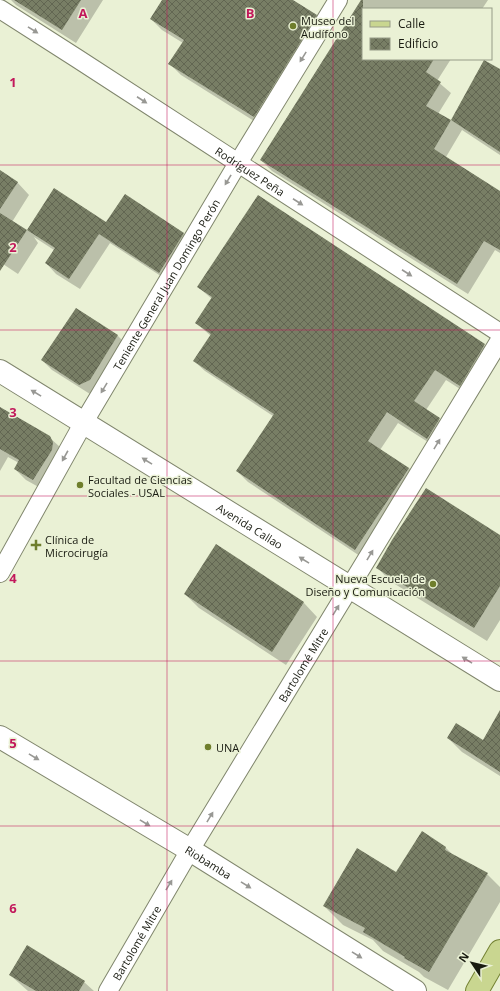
<svg xmlns="http://www.w3.org/2000/svg" width="500" height="991" font-family="'Open Sans',sans-serif">
  <style>
    .shadow { fill: #0003 }
    .building { fill: url(#building-cross-hatch) }
    .lines { fill: none; stroke-linecap: round; stroke-linejoin: round }
    .street-casing { stroke: #80866d; stroke-width: 20 }
    .secondary-casing { stroke: #80866d; stroke-width: 24 }
    .primary-casing { stroke: #748233; stroke-width: 24 }
    .street { stroke: #fff; stroke-width: 18 }
    .secondary { stroke: #fff; stroke-width: 22 }
    .primary { stroke: #c9d690; stroke-width: 22 }
    .oneway { fill: #989894 }
    .grid { fill: none; stroke: #c2185b; stroke-width: 1; stroke-opacity: 0.55 }
    .poi-dot { fill: #6f7e2c; stroke: #eaf1d5; stroke-width: 1.5 }
    .labels { text-anchor: middle; dominant-baseline: central; stroke-width: 3; stroke-linejoin: round; paint-order: stroke }
    .poi-label { font-size: 11px; fill: #191b11; stroke: #eaf1d5; text-anchor: start }
    .street-label { font-size: 11px; fill: #191b11; stroke: #eaf1d5 }
    .grid-label { font-size: 13px; text-anchor: middle; font-weight: bold; fill: #c2185b; stroke: #eaf1d5; stroke-width: 3; stroke-linejoin: round; paint-order: stroke }
  </style>
  <defs>
    <pattern id="building-cross-hatch" width="8" height="8" patternUnits="userSpaceOnUse"><rect width="8" height="8" fill="#787e65"/><path d="M0 0l8 8M0 8l8-8" fill="none" stroke="#626652"/></pattern>
  </defs>
  <rect width="100%" height="100%" fill="#eaf1d5"/>
  <!-- shadow -->
  <path class="shadow" d="M11 0H103L76 43 16 5Z
    M163 0H291L316 15 327 27 265 128 181 75 170 64 183 43 162 30 151 19Z
    M362 0H488L482 9H363V59H451L437 81 451 93 438 114 451 121 485 61 500 70V155L462 130 446 157 500 192V253L495 250 468 294 272 171 261 160Z
    M0 171 17 182 29 195 12 222 27 231 54 189 107 224 125 195 184 234 194 244 170 282 110 243 80 289 56 274 46 263 54 250 34 237 38 243 18 274 0 262Z
    M258 196 484 345 495 356 471 396 446 380 426 410 439 419 450 430 439 449 398 423 380 450 409 468 419 479 366 560 248 482 237 471 273 416 205 371 194 361 211 336 196 323 212 299 198 287Z
    M77 310 118 336 128 346 100 390 90 394 52 370 42 360Z
    M0 408 49 437 61 448 44 490 26 480 15 469 19 463 8 457 0 471Z
    M500 536V620L487 641 390 581 377 567Z
    M216 545 304 603 317 617 286 665 199 608 185 594Z
    M500 717V776L462 752 448 738 483 741Z
    M446 848 454 856 487 874 500 887V902L448 990 424 977 419 972 383 951 373 940 343 925 324 906 396 873Z
    M10 975 84 982 94 991H28Z"/>
  <!-- building -->
  <path class="building" d="M14 0H81L62 30Z
    M162 0H293L317 15 254 117 168 64 184 40 150 19Z
    M361 0H363V59H434L426 72 441 82 426 106 451 120 434 149 500 191V250L484 241 457 284 260 160Z
    M484 60 500 69V152L451 120Z
    M0 170 18 182 0 209Z
    M54 188 106 222 125 194 184 233 159 273 99 234 69 279 45 263 55 248 27 230Z
    M258 195 485 344 460 386 435 370 414 401 440 418 427 439 387 412 368 441 409 468 355 550 236 471 274 414 193 361 211 334 195 323 212 297 197 287Z
    M0 213 27 230 0 271Z
    M76 308 118 335 90 380 79 385 41 360Z
    M0 407 50 436 53 442 52 450 33 480 14 469 19 460 0 449Z
    M426 488 500 535V586L474 628 376 568 392 540Z
    M216 544 304 602 272 652 184 594Z
    M500 710V772L447 738 456 723 483 740Z
    M422 831 446 847 445 850 488 873 429 972 404 958 405 957 363 932 365 928 323 906 357 848 396 872Z
    M27 945 85 981 79 991H36L9 975Z"/>
  <g class="lines">
    <!-- street casing -->
    <g class="street-casing">
      <g id="street">
        <path id="s1" d="M0 9 78 59 500 333"/>
        <path id="s2" d="M0 573 84 422 238 163 338 0"/>
        <path id="s3" d="M108 991 190 850 500 340"/>
      </g>
    </g>
    <!-- secondary casing -->
    <g class="secondary-casing">
      <g id="secondary">
        <path id="s4" d="M0 371 500 680"/>
        <path id="s5" d="M0 737 190 850 415 991"/>
      </g>
    </g>
    <!-- primary casing -->
    <g class="primary-casing">
      <path id="primary" d="M477 991 500 951"/>
    </g>
    <!-- street -->
    <use href="#street" class="street"/>
    <!-- secondary -->
    <use href="#secondary" class="secondary"/>
    <!-- primary -->
    <use href="#primary" class="primary"/>
  </g>
  <!-- one-way arrows -->
  <defs><path id="oneway-solid" d="M-6-.8H1V-3.2L6.5 0L1 3.2V.8H-6Z"/></defs>
  <g class="oneway">
    <use href="#oneway-solid" transform="translate(33 30) rotate(32)"/>
    <use href="#oneway-solid" transform="translate(303 57) rotate(122)"/>
    <use href="#oneway-solid" transform="translate(142 100) rotate(33)"/>
    <use href="#oneway-solid" transform="translate(228 180) rotate(121)"/>
    <use href="#oneway-solid" transform="translate(298 202) rotate(33)"/>
    <use href="#oneway-solid" transform="translate(407 273) rotate(33)"/>
    <use href="#oneway-solid" transform="translate(104 388) rotate(121)"/>
    <use href="#oneway-solid" transform="translate(36 393) rotate(-149)"/>
    <use href="#oneway-solid" transform="translate(437 444) rotate(-59)"/>
    <use href="#oneway-solid" transform="translate(65 456) rotate(119)"/>
    <use href="#oneway-solid" transform="translate(147 461) rotate(-148)"/>
    <use href="#oneway-solid" transform="translate(370 555) rotate(-59)"/>
    <use href="#oneway-solid" transform="translate(304 560) rotate(-148)"/>
    <use href="#oneway-solid" transform="translate(336 610) rotate(-59)"/>
    <use href="#oneway-solid" transform="translate(467 660) rotate(-148)"/>
    <use href="#oneway-solid" transform="translate(34 757) rotate(31)"/>
    <use href="#oneway-solid" transform="translate(210 817) rotate(-59)"/>
    <use href="#oneway-solid" transform="translate(145 823) rotate(31)"/>
    <use href="#oneway-solid" transform="translate(169 885) rotate(-59)"/>
    <use href="#oneway-solid" transform="translate(246 885) rotate(32)"/>
    <use href="#oneway-solid" transform="translate(357 955) rotate(32)"/>
  </g>
  <!-- grid -->
  <path class="grid" d="M167 0V991M333 0V991M0 165H500M0 330H500M0 496H500M0 661H500M0 826H500"/>
  <!-- markers -->
  <g class="poi-dot">
    <circle cx="293" cy="26" r="4"/>
    <circle cx="80" cy="485" r="4"/>
    <path d="M34 539h4v4h4v4h-4v4h-4v-4h-4v-4h4z"/>
    <circle cx="433" cy="584" r="4"/>
    <circle cx="208" cy="747" r="4"/>
  </g>
  <g class="labels">
    <!-- poi labels -->
    <g class="poi-label">
      <text x="301" y="20">Museo del<tspan x="301" dy="13">Audífono</tspan></text>
      <text x="88" y="479">Facultad de Ciencias<tspan x="88" dy="13">Sociales - USAL</tspan></text>
      <text x="45" y="539">Clínica de<tspan x="45" dy="13">Microcirugía</tspan></text>
      <text x="425" y="578" text-anchor="end">Nueva Escuela de<tspan x="425" dy="13">Diseño y Comunicación</tspan></text>
      <text x="216" y="747">UNA</text>
    </g>
    <!-- street labels -->
    <g class="street-label">
      <text stroke="none"><textPath href="#s1" startOffset="298">Rodríguez Peña</textPath></text>
      <text stroke="none"><textPath href="#s2" startOffset="333">Teniente General Juan Domingo Perón</textPath></text>
      <text stroke="none"><textPath href="#s4" startOffset="294">Avenida Callao</textPath></text>
      <text stroke="none"><textPath href="#s3" startOffset="380">Bartolomé Mitre</textPath></text>
      <text stroke="none"><textPath href="#s5" startOffset="243">Riobamba</textPath></text>
      <text stroke="none"><textPath href="#s3" startOffset="56">Bartolomé Mitre</textPath></text>
    </g>
  </g>
  <g class="grid-label">
    <text x="83" y="18">A</text>
    <text x="250" y="18">B</text>
    <text x="13" y="87">1</text>
    <text x="13" y="252">2</text>
    <text x="13" y="417">3</text>
    <text x="13" y="583">4</text>
    <text x="13" y="748">5</text>
    <text x="13" y="913">6</text>
  </g>
  <!-- legend -->
  <rect x="362" y="8" width="130" height="52" fill="#eaf1d5" stroke="#969b87"/>
  <rect x="370" y="21" width="20" height="6" fill="#c9d690" stroke="#969b87"/>
  <text x="398" y="28" font-size="12" fill="#191b11">Calle</text>
  <rect x="370" y="38" width="20" height="12" fill="url(#building-cross-hatch)" stroke="#969b87"/>
  <text x="398" y="48" font-size="12" fill="#191b11">Edificio</text>
  <!-- north arrow -->
  <g transform="translate(472 963) rotate(305)" stroke="#eaf1d5" stroke-width="3" paint-order="stroke">
  <path d="M0-3L7 15L0 10L-7 15Z" fill="#191b11"/>
  <text y="-6" font-size="11" font-weight="bold" text-anchor="middle" fill="#191b11">N</text>
  </g>
</svg>
